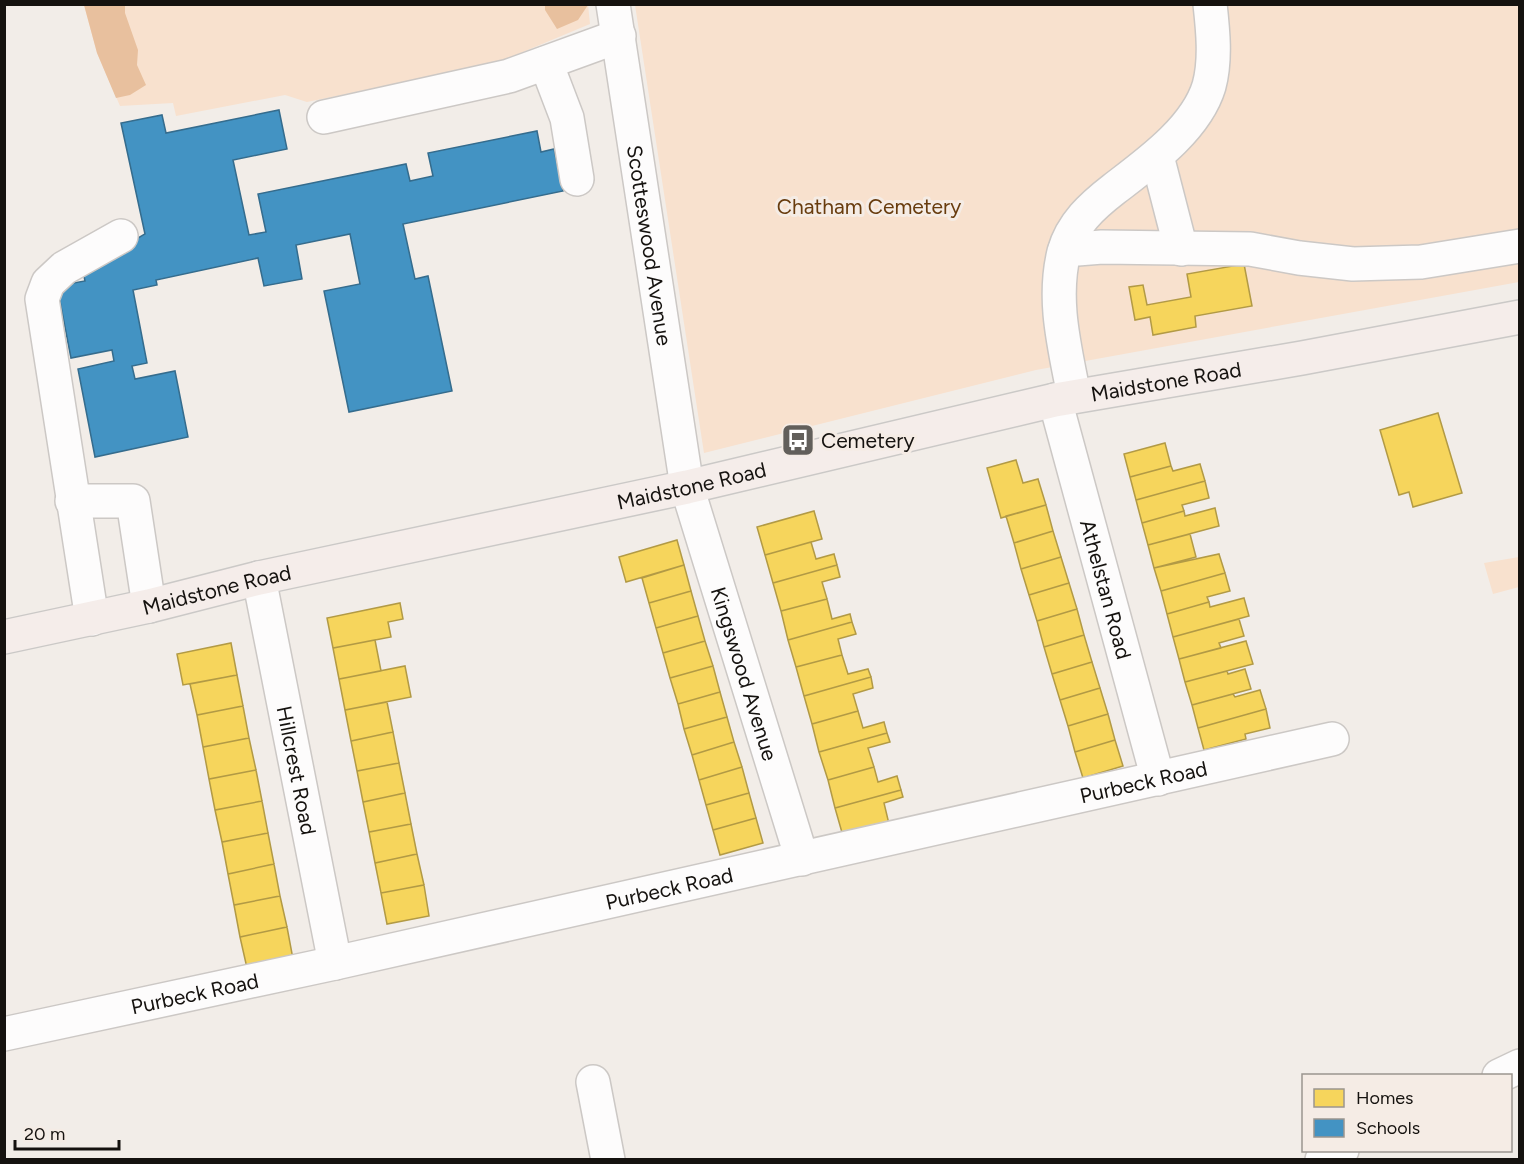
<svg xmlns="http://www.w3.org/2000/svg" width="1524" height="1164" font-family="Figtree,sans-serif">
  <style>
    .green { fill: #f8e1ce }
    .forest { fill: #e8c09e }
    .homes { fill: #f6d55c; stroke: #b29a45; stroke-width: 1.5 }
    .schools { fill: #4393c3; stroke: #356c8d; stroke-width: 1.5 }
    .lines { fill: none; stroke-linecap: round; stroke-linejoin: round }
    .minor-casing { stroke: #ccc8c5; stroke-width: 36 }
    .major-casing { stroke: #cbc9c7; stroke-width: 36 }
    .minor { stroke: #fdfcfc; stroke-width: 33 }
    .major { stroke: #f5edea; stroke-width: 33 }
    .labels { text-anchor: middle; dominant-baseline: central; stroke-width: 6; stroke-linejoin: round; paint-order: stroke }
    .park-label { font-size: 21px; fill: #683c0e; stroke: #f5ece5 }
    .street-label { font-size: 21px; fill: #15120f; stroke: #f5ece5 }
    .poi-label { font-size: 21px; fill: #15120f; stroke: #f5ece5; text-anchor: start }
  </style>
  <rect width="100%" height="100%" fill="#f2ede8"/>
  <!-- green -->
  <path class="green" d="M588 4 590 24 494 64 307 102 285 95 176 116 173 103 120 106 97 53 84 5Z
    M635 5H1519V282L1036 370 704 453Z
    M1519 557V587L1493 594 1484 563Z"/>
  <!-- forest -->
  <path class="forest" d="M84 5H125V13L138 50 137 65 146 85 130 95 116 98 97 53Z
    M545 5 588 4V5L578 20 557 29 545 10Z"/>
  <!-- homes -->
  <path class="homes" d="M1244 264 1252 306 1195 316 1196 327 1153 335 1150 317 1135 320 1129 287 1143 285 1147 305 1191 297 1187 274Z
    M1438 413 1462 493 1413 507 1409 492 1399 495 1380 430Z
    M1165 443 1171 466 1130 477 1124 454Z
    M1016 460 1023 483 1038 479 1046 505 1001 518 987 468Z
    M1200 464 1205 481 1136 500 1130 477 1171 466 1173 471Z
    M1205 481 1209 498 1182 505 1184 511 1142 523 1136 500Z
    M1046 505 1053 531 1014 543 1006 516Z
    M1215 508 1219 526 1148 545 1142 523 1184 511 1185 516Z
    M814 511 822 539 765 555 757 527Z
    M1053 531 1061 557 1021 569 1014 543Z
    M1190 534 1196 557 1154 568 1148 545Z
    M677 540 684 565 626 582 619 557Z
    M811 542 816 559 834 554 837 565 773 583 765 555Z
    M1219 554 1225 573 1161 591 1154 568Z
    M1061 557 1069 583 1029 595 1021 569Z
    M684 565 691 591 649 603 642 578Z
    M837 565 840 577 822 582 827 599 781 611 773 583Z
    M1225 573 1230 591 1207 597 1209 602 1167 614 1161 591Z
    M1069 583 1077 609 1037 621 1029 595Z
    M691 591 698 616 656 628 649 603Z
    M1244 598 1249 616 1173 637 1167 614 1209 602 1210 607Z
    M827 599 832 619 850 614 852 622 788 640 781 611Z
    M400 603 403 619 388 622 391 637 333 648 327 618Z
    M1077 609 1084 635 1044 647 1037 621Z
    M698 616 705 641 663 653 656 628Z
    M1239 619 1244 636 1219 643 1221 648 1179 659 1173 637Z
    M852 622 856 634 838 639 842 655 796 667 788 640Z
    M1084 635 1092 662 1052 674 1044 647Z
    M375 640 381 671 339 679 333 648Z
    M705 641 713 666 670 678 663 653Z
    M1246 641 1253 664 1185 682 1179 659Z
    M231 643 237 675 183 685 177 654Z
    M842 655 848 674 868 669 871 677 804 696 796 667Z
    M1092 662 1100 688 1060 700 1052 674Z
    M405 666 411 697 345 710 339 679Z
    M713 666 720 692 678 704 670 678Z
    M1245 669 1251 689 1192 705 1185 682 1227 671 1228 674Z
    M237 675 243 706 197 715 190 684Z
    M871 677 873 688 853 694 858 711 812 724 804 696Z
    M1100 688 1108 714 1068 726 1060 700Z
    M1260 690 1266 709 1198 728 1192 705 1233 694 1235 697Z
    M720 692 727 717 684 729 678 704Z
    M387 702 393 732 351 741 345 710Z
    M243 706 249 738 203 747 197 715Z
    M1266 709 1270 728 1245 734 1246 739 1204 750 1198 728Z
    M858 711 863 728 884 722 887 733 819 752 812 724Z
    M1108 714 1115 740 1075 752 1068 726Z
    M727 717 734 742 692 755 684 729Z
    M393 732 399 763 357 771 351 741Z
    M887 733 890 742 868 748 874 767 828 780 819 752Z
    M249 738 256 770 209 779 203 747Z
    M1115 740 1123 766 1083 778 1075 752Z
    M734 742 742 767 699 780 692 755Z
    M399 763 405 793 363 802 357 771Z
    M742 767 749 793 706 805 699 780Z
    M874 767 878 782 897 776 901 790 835 808 828 780Z
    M256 770 262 801 215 810 209 779Z
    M901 790 903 797 884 803 889 824 843 836 835 808Z
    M405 793 411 824 369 832 363 802Z
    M749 793 756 818 713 830 706 805Z
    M262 801 268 833 222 842 215 810Z
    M756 818 763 843 720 855 713 830Z
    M411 824 417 854 375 863 369 832Z
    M268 833 274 864 228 874 222 842Z
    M417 854 424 885 381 893 375 863Z
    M274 864 280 896 234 905 228 874Z
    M424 885 429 916 387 924 381 893Z
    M280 896 287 927 240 937 234 905Z
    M287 927 293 959 247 968 240 937Z"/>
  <!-- schools -->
  <path class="schools" d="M279 110 287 149 233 160 249 235 266 232 258 194 406 164 410 181 433 176 428 153 537 131 541 152 554 149 563 191 403 224 415 279 428 276 452 391 349 412 324 291 360 284 350 234 296 245 302 279 264 286 258 258 156 280 157 285 133 290 147 363 132 366 135 379 175 371 188 437 95 457 78 369 114 361 112 350 71 358 57 286 85 281 82 266 94 264 145 234 121 123 162 115 166 133Z"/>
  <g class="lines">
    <!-- minor casing -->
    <g class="minor-casing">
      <g id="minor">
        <path id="s1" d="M613 4 687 487 802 859"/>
        <path d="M546 63 567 118 577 179"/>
        <path d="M324 117 509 76 619 36"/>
        <path d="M1157 156 1181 249"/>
        <path d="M1065 250 1102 247 1250 249 1299 258 1353 264 1421 262 1520 246"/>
        <path d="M1074 396C1065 348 1052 301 1064 252 1072 224 1092 206 1114 189 1148 163 1196 129 1209 86 1216 60 1213 31 1210 4"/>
        <path id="s2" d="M1055 400 1158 779"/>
        <path d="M72 501H133L149 606"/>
        <path id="s3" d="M259 578 335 963"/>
        <path d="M92 619 42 299 48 283 64 268 121 236"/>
        <path id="s4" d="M4 1034 335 963 1332 739"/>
        <path d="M1499 1076 1520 1066"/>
        <path d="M593 1082 608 1160"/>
        <path d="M1322 1160 1342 1150"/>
      </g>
    </g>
    <!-- major casing -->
    <g class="major-casing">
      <g id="major">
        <path id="s5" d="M4 637 149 606 259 578 687 487 1055 400 1302 358 1520 317"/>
      </g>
    </g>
    <!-- minor -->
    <use href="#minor" class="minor"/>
    <!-- major -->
    <use href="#major" class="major"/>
  </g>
  <!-- icons -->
  <defs>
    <g id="bus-square" transform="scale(1.725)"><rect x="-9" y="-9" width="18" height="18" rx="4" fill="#625f5b" stroke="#f5ece5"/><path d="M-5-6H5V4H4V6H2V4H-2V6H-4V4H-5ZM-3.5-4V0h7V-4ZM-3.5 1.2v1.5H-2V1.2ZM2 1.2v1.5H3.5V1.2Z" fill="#fff"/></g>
  </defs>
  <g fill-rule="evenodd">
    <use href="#bus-square" x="798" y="440"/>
  </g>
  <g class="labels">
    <!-- park labels -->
    <g class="park-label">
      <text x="869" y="206">Chatham Cemetery</text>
    </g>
    <!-- street labels -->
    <g class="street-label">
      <text stroke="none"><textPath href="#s1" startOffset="244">Scotteswood Avenue</textPath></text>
      <text stroke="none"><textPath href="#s5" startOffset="1190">Maidstone Road</textPath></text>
      <text stroke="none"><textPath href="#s5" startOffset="704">Maidstone Road</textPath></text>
      <text stroke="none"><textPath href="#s2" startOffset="196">Athelstan Road</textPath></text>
      <text stroke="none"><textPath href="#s5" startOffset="218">Maidstone Road</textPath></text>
      <text stroke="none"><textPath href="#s1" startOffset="684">Kingswood Avenue</textPath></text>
      <text stroke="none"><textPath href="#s3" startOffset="196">Hillcrest Road</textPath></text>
      <text stroke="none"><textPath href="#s4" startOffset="1167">Purbeck Road</textPath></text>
      <text stroke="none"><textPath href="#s4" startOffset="681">Purbeck Road</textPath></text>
      <text stroke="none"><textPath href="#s4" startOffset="195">Purbeck Road</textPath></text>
    </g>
    <!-- poi labels -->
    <g class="poi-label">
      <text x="821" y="440">Cemetery</text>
    </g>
  </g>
  <!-- border -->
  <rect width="1524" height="1164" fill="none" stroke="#15120f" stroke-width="12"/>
  <!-- legend -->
  <rect x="1302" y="1074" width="210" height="78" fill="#f5ece5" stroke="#9b958f" stroke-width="1.5"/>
  <rect x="1314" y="1089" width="30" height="18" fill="#f6d55c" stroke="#9b958f" stroke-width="1.5"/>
  <text x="1356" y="1104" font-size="18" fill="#15120f">Homes</text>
  <rect x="1314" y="1119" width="30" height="18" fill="#4393c3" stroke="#9b958f" stroke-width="1.5"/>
  <text x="1356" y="1134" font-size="18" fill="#15120f">Schools</text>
  <!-- scale -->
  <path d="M15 1140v9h104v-9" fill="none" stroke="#15120f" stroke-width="3"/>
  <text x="24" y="1140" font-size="18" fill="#15120f" stroke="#f5ece5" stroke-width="4.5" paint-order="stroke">20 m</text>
</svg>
